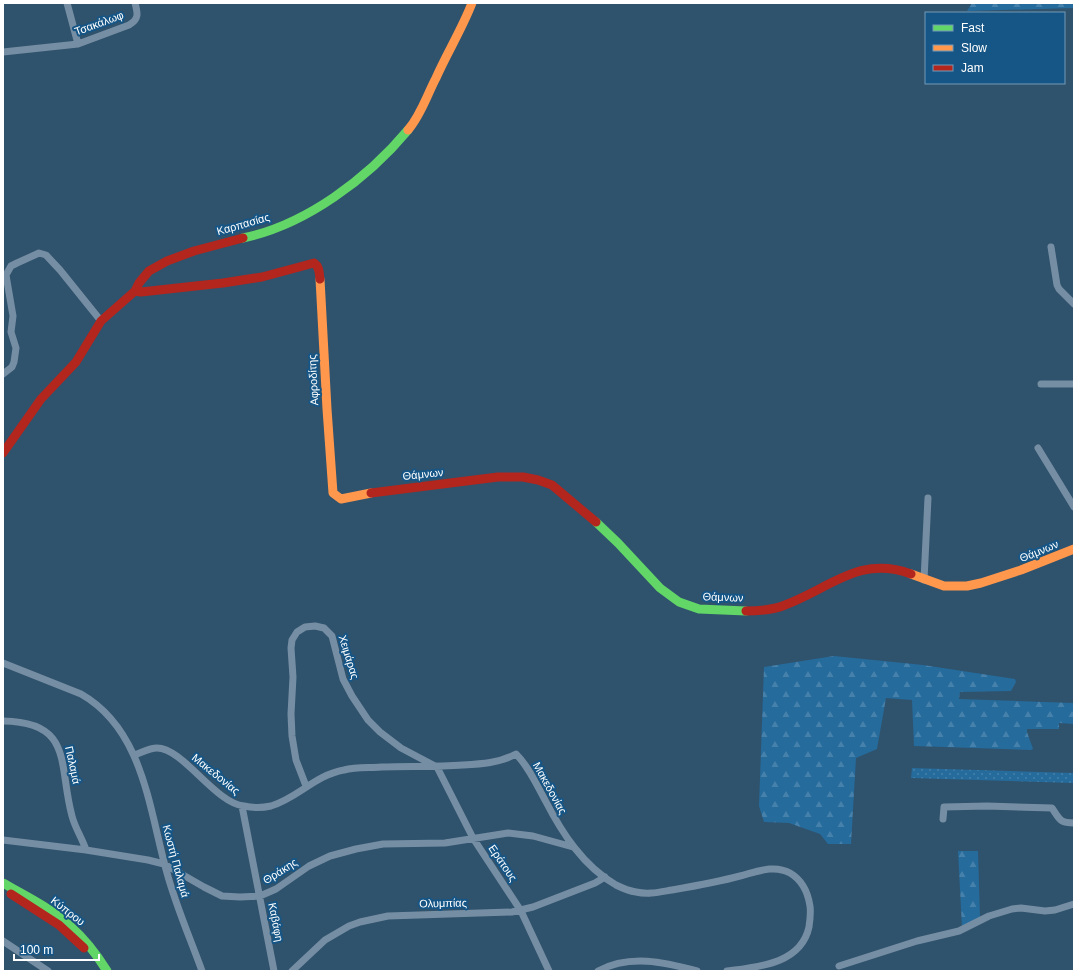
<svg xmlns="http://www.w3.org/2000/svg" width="1077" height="974" font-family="Helvetica,sans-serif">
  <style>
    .grass { fill: url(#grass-dots) }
    .forest { fill: url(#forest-firs) }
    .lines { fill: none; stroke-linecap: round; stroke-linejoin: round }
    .street { stroke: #768ea3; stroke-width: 7 }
    .fast { stroke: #63d668; stroke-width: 9 }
    .slow { stroke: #ff974d; stroke-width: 9 }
    .jam { stroke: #b3261e; stroke-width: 9 }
    .labels { text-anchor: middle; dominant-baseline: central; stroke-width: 4; stroke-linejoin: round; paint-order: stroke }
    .street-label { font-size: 11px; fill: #fff; stroke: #165686 }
  </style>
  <defs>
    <pattern id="grass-dots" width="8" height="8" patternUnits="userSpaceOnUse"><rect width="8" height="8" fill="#256b9c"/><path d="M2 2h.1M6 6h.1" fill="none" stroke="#4681ab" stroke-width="1.8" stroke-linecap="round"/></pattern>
    <pattern id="forest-firs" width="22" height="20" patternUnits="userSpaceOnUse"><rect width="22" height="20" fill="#256b9c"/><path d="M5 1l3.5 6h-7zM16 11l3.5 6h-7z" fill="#4681ab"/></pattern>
  </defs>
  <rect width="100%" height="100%" fill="#2f526d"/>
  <!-- grass -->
  <path class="grass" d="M912 768 1074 773V783L911 778Z"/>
  <!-- forest -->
  <path class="forest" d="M972 3H1074V8L967 11Z
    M834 656 923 665 1015 679 1016 682 1011 691 960 692 959 699 1074 703V724L1059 723V729H1027V732L1033 749 1031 750 914 746 912 700 886 698 877 749 856 758 851 844H828L820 834 789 823 764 822 759 806 764 667Z
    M958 851H978L980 918 962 928Z"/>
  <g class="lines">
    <!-- street -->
    <path class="street" d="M67 3 78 44
      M3 52 78 44 129 25C139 19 138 14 135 3
      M1051 247 1057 285 1059 289 1074 304
      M3 374 12 367 14 362 16 348 11 332 13 316 6 275 11 266 17 263 39 253 46 255 60 270 101 321
      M1041 384H1074
      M1038 448 1074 507
      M924 580 928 498
      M3 663 81 694C144 730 149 810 167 873 176 906 190 938 202 971
      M3 721C74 722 58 765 72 816 75 828 82 838 86 850
      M134 755C141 753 149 748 157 748 183 748 215 803 244 806 253 808 262 808 271 806 298 798 315 775 344 770 356 767 369 768 381 767 408 766 435 767 463 765 482 764 499 763 516 754 529 767 536 784 545 800 562 833 583 866 616 885 622 888 629 891 636 892 648 895 660 892 672 890 695 886 718 882 740 876 756 872 774 864 790 873 802 880 808 893 810 906 811 913 810 920 809 927 801 964 758 967 727 971
      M306 786 296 760 292 736 291 714 293 677 291 648 292 640 297 632 305 627 315 626 324 628 332 636 343 679 352 696 368 720 380 732 401 748 437 767 473 838 521 911 549 971
      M242 806 274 971
      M943 819 944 807 987 806 1052 808C1060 820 1060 823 1074 823
      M3 840 86 850 148 860 164 864 204 887 222 896 240 897 260 896 276 889 309 866 330 856 356 849 383 844 445 843 508 833 533 836 573 847
      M3 941 48 971
      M839 966 917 941 959 931 989 916 1012 909 1021 908 1045 911 1055 910 1074 904
      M292 971 325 940 349 926 360 922 388 916 512 912 533 907 595 883 605 877
      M598 971C630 954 664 962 697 971"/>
    <!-- fast -->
    <path class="fast" d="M243 238C306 225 368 178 408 130
      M596 522 618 543 660 588 679 602 699 609 746 611
      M3 883C26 896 51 908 70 926 85 939 97 955 107 971"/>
    <!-- slow -->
    <path class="slow" d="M408 130C421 115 427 95 436 78 447 53 462 29 472 3
      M320 279 327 409 333 493 341 499 371 493
      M911 574 944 586H967L981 583 1021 570 1074 549"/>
    <!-- jam -->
    <path class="jam" d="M135 291 141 292 223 283 262 277 314 263C320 267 319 273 320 279
      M3 453 41 399 76 362 101 321 135 291 139 283 149 271 167 261 194 251 243 238
      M371 493 498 477H523L538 480 552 485 596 522
      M746 611C759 611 773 610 785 605 831 588 859 555 911 574
      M11 894 59 925 84 948"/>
  </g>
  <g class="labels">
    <!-- street labels -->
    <g class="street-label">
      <text transform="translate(99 23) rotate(-20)">Τσακάλωφ</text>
      <text transform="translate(243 224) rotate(-16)">Καρπασίας</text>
      <text transform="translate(313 380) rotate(-93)">Αφροδίτης</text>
      <text transform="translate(423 474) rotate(-6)">Θάμνων</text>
      <text transform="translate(1039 551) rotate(-22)">Θάμνων</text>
      <text transform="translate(723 597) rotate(2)">Θάμνων</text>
      <text transform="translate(349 657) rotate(73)">Χειμάρας</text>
      <text transform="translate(73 765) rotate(78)">Παλαμά</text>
      <text transform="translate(216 774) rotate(39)">Μακεδονίας</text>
      <text transform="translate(550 788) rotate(61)">Μακεδονίας</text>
      <text transform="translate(176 861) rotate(75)">Κωστή Παλαμά</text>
      <text transform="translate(503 863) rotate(56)">Εράτους</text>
      <text transform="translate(280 871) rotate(-32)">Θράκης</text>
      <text transform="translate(443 903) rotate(-1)">Ολυμπίας</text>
      <text transform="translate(68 911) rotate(38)">Κύπρου</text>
      <text transform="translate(276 922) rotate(79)">Καβάφη</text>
    </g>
  </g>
  <!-- border -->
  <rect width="1077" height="974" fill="none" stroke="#ffffff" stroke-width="8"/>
  <!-- legend -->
  <rect x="925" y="12" width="140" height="72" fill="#165686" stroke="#739ab6"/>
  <rect x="933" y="25" width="20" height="6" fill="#63d668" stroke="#739ab6"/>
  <text x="961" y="32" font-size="12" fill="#ffffff">Fast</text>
  <rect x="933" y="45" width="20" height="6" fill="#ff974d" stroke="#739ab6"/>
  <text x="961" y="52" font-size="12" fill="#ffffff">Slow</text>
  <rect x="933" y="65" width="20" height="6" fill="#b3261e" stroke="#739ab6"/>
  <text x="961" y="72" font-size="12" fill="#ffffff">Jam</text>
  <!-- scale -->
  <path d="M14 954v6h85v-6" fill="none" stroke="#ffffff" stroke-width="2"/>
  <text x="20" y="954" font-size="12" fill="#ffffff" stroke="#165686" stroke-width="3" paint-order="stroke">100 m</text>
</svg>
